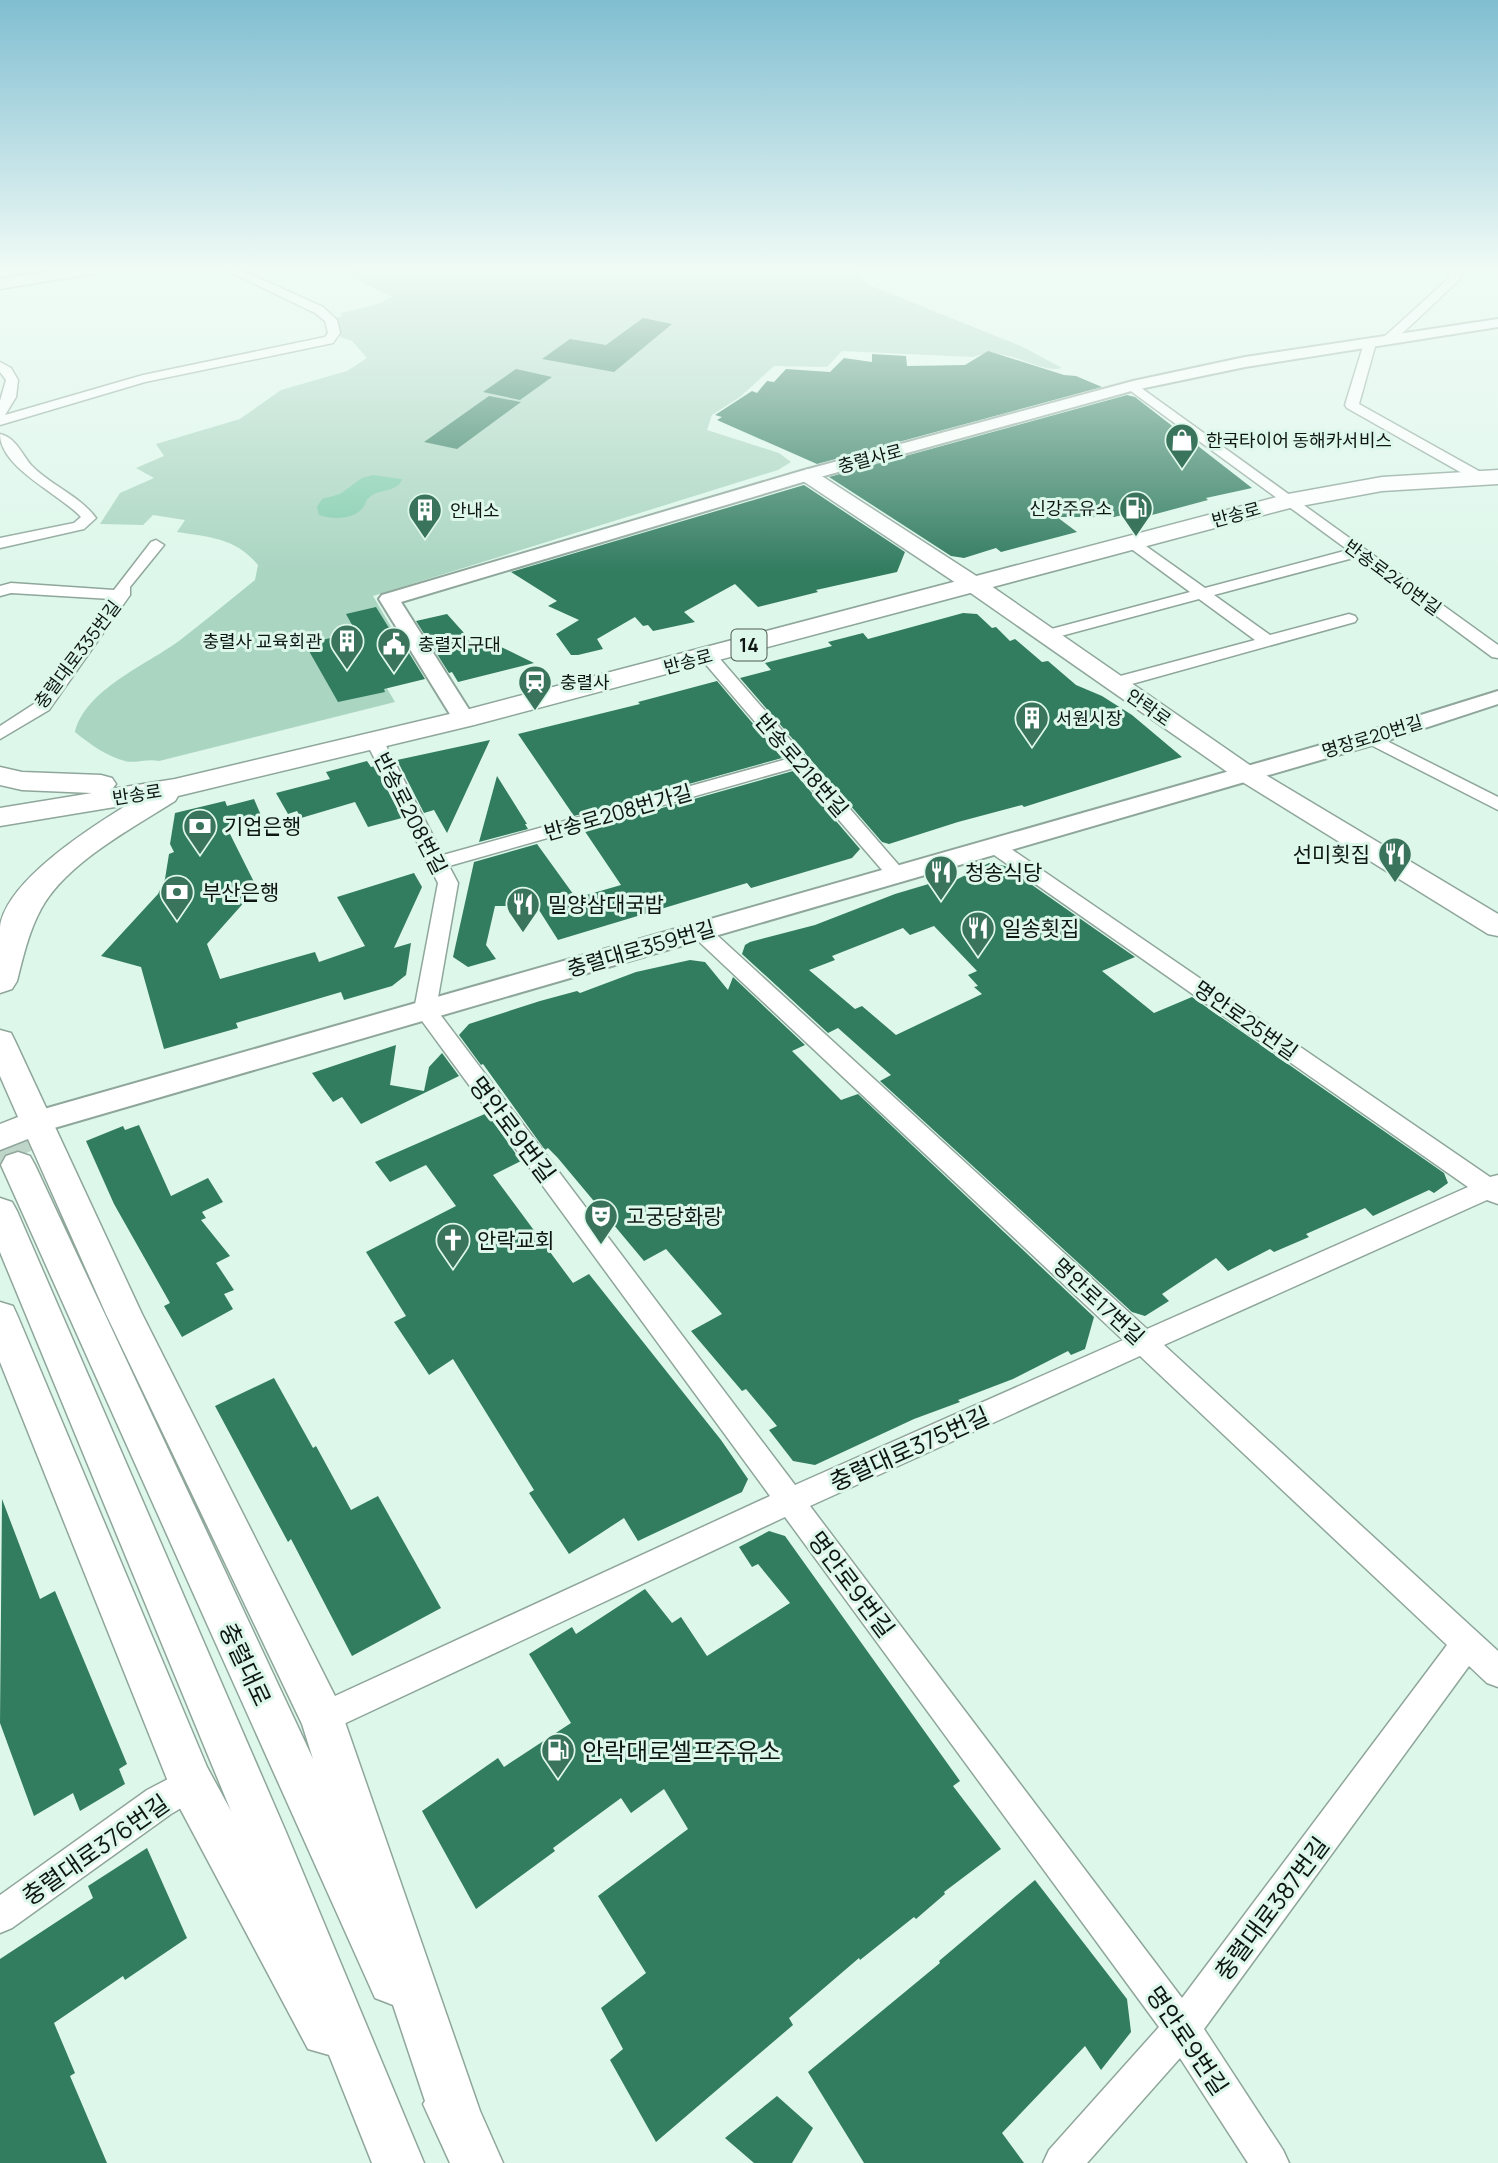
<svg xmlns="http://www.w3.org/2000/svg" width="1498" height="2163" font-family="Manrope,'Noto Sans KR',sans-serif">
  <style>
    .green { fill: #aad5c1 }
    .water { fill: #84cdae }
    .building { fill: #327c60; fill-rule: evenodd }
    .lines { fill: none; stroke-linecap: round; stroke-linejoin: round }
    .secondary-tunnel { stroke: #bfd5ca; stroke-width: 37; stroke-dasharray: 37 18; stroke-linecap: butt }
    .minor-casing { stroke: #8fa69b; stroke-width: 3 }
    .tertiary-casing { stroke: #8fa69b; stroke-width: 4 }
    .secondary-casing { stroke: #8fa69b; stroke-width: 3 }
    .primary-casing { stroke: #8fa69b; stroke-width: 3 }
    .minor { fill: #fff; fill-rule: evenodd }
    .tertiary { fill: #fff; fill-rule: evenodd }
    .secondary { fill: #fff; fill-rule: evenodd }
    .primary { fill: #fff; fill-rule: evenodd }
    .labels { text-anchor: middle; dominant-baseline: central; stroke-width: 6; stroke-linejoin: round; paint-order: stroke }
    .far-poi-label { font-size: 18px; fill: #0d1612; stroke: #def7eb; text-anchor: start }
    .far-street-label { font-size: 18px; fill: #0d1612; stroke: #def7eb }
    .shield { fill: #def7eb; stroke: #4c5a53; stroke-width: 2 }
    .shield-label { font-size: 19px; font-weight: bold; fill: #0d1612 }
    .street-label { font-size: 21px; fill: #0d1612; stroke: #def7eb }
    .poi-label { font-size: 21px; fill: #0d1612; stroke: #def7eb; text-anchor: start }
    .near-street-label { font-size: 24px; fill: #0d1612; stroke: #def7eb }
    .near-poi-label { font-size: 24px; fill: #0d1612; stroke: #def7eb; text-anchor: start }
  </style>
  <rect width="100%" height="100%" fill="#def7eb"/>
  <!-- green -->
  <path class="green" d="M353 268H852L869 285 1023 347 1062 368C1039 375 1006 343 973 357L842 351 827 367 774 366 740 397 712 415 707 430 779 453 791 462 778 470 373 596 410 659 375 668 395 702 159 761C147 758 135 764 125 761 108 757 88 743 75 732 85 690 146 665 179 641 205 621 230 600 255 580L258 565C236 538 209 537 177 532L185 520 153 515 143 525 100 524 120 493 154 478 136 468 164 456 156 444 240 419 281 390 347 371 367 358 352 341 340 337 337 318 342 316 341 313 375 305 392 297 348 276 347 269Z"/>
  <!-- water -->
  <path class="water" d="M373 475 402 479C398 491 384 489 374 494 367 498 367 500 364 506 355 521 330 519 319 515L317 507 322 499 340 494 362 478Z"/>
  <!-- building -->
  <path class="building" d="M643 318 672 324 614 372 542 359 570 339 606 345Z
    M988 351 1064 375 1076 376 1102 387 817 464 717 420 722 417 715 415 752 391 757 393 767 381 774 382 786 369 830 372 844 358 872 362V354L906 356 907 366 965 365Z
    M516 369 552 377 520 400 483 392Z
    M1127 395 1135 397 1252 488 1206 498 1208 500 1152 515 1143 510 1114 517H1057L1077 532 1001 552 996 548 964 558 951 556 829 477Z
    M489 396 521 402 457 449 424 442Z
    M804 485 905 552 897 572 816 590 818 592 758 607 735 584 684 612 695 622 653 631 648 625 643 626 635 617 597 639 603 649 578 655H571L556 634 579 620 548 606 557 601 511 572Z
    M376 607 389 628 393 627 425 679 384 689 385 692 338 702 305 644 356 632 346 614Z
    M963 613 977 614 992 628 996 627 1010 641 1015 639 1042 662 1048 661 1076 685 1102 696 1132 715 1182 757 1024 807 1022 805 958 822 889 844 882 842 740 678 771 670 765 663 832 646 828 642 863 633 868 639Z
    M447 614 473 643 483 641 488 647 497 645 534 663 458 682 452 672 449 673 416 621Z
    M717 681 782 758 574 816 518 734 640 704 638 702Z
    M490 740 447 833 434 810 424 813 397 760Z
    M367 761 371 767 375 766 402 818 368 827 355 802 301 818 297 811 288 814 276 793 330 779 326 772Z
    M793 771 860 849 852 858 751 888 747 883 558 940 532 899 510 906H495L486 945 496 959 468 967 453 957 474 862 537 844 576 898 621 885 584 830Z
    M497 776 527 824H525L528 829 479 842Z
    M254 799 263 820 228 830 257 888 207 944 220 979 315 952 319 962 365 946 337 897 414 873 422 887 394 948 411 943 406 975 392 986 344 1000 341 992 236 1023 238 1028 164 1049 141 967 101 956 158 894 165 879 169 854 174 852 170 844 175 813 225 801 227 806Z
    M989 863 1005 866 1135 957 1102 971 1154 1013 1192 997 1444 1173 1448 1183 1434 1193 1429 1190 1373 1216 1365 1208 1306 1234 1309 1237 1274 1252 1270 1249 1228 1271 1216 1258 1162 1294 1169 1301 1145 1316 1132 1312 880 1081 891 1075 838 1028 828 1033 742 954 745 945 750 942 815 925 895 894 942 880 946 885ZM934 926 977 971 968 975 978 986 974 987 982 994 896 1035 862 1006 855 1009 809 970 835 960 832 956 903 928 910 935Z
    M690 960 705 962 728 990 733 977 805 1045 792 1051 841 1100 858 1094 1094 1317 1085 1349 1071 1355 1068 1351 1013 1379 958 1400 960 1402 914 1419 815 1465 793 1461 769 1430 777 1426 746 1389 742 1391 691 1331 722 1314 666 1249 644 1261 557 1157 548 1148 545 1150 483 1064 481 1065 459 1035 469 1024 540 1001 577 991 580 993 636 972Z
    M396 1045 390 1085 424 1091 429 1067 442 1053 459 1076 361 1124 342 1097 333 1102 312 1073Z
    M487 1113 521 1161 493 1175 573 1283 589 1274 721 1440 748 1479 742 1492 638 1541 624 1518 569 1554 529 1493 534 1490 453 1359 429 1375 412 1349 394 1322 406 1316 366 1252 456 1206 426 1165 390 1182 375 1162Z
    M139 1125 171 1196 208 1178 223 1202 202 1212 206 1218 201 1220 230 1256 216 1263 234 1290 224 1294 233 1309 182 1337 164 1306 170 1303 114 1204 86 1141 123 1126 125 1130Z
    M274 1378 313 1448 316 1446 351 1510 378 1496 441 1608 352 1656 291 1539 288 1542 215 1406Z
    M2 1499 40 1599 55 1591 127 1764 119 1769 125 1784 80 1811 73 1793 34 1816 0 1723Z
    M769 1531 785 1536 960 1781 953 1786 1001 1849 944 1892 945 1894 916 1919 914 1917 860 1960 859 1958 789 2018 793 2025 656 2142 610 2060 623 2049 601 2008 646 1973 598 1896 688 1829 664 1789 631 1813 621 1798 553 1848 555 1851 476 1909 422 1811 498 1758 504 1767 571 1723 529 1654 572 1627 576 1634 645 1589 672 1623 681 1617 707 1656 790 1603 758 1564 752 1567 739 1547Z
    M147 1848 187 1938 125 1980 123 1976 54 2023 75 2073 70 2076 107 2163H0V1959L93 1898 88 1886Z
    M1035 1880 1127 1999 1131 2032 1101 2070 1085 2046 1002 2133 1024 2163H864L808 2072 940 1963 939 1961Z
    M777 2096 813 2128 792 2163H754L725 2138Z"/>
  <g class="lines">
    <!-- secondary-tunnel -->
    <path class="secondary-tunnel" d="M0 1124 18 1165"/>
    <!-- minor casing -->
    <g class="minor-casing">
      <path id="minor" d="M222 268H237L323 307 337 320 340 333 333 343 145 382 0 425V401L6 380 0 372V362L11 368 18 380 16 397 5 415 143 375 325 337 328 333 325 321 315 313Z
        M1448 268H1460L1462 273 1458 281 1392 343H1384V337L1449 278Z
        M1370 339 1376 343 1359 404 1486 475V481H1476L1347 408 1345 405 1364 343Z
        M1133 382 1498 645V658L1492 657 1357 557 1214 595 1270 635 1349 614 1355 616 1357 619 1355 622 1121 687H1109L1106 683 1109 679 1255 640 1199 599 1046 640 1040 638 1038 635 1040 632 1190 592 1126 545 1123 542 1126 539H1136L1205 588 1348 550 1128 389V383Z
        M0 434C16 438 21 453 31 465 51 486 79 495 96 518L84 529 0 548V538L74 523 81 517C60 494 0 468 0 434Z
        M156 540 164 545 130 587V595L49 710 0 739V726L37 702 111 599 11 593 0 596V586L11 583 114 590 151 542Z
        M708 651 714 652 903 870 906 874 903 878H889L794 768 449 866 458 883 436 1009 795 1485 1123 1340 693 936 690 931 693 926H707L1147 1329 1468 1187 987 850 984 846 987 842H1001L1490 1177 1498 1175V1204L1487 1200 1164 1345 1498 1651V1687L1487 1683 1469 1666 1204 2029 1283 2150 1289 2163H1248L1180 2058 1087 2163H1043L1049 2150 1159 2027 785 1517 333 1729 322 1734 311 1729 306 1718 311 1707 770 1496 414 1010 438 883 365 740 374 735 383 740 443 855 787 759 702 660 700 656 702 652ZM1140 1356 1447 1645 1182 1998 810 1506Z
        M1371 733 1498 797V810L1365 742 1362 738Z
        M191 1767 203 1771 207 1783 203 1795 171 1814 12 1928 0 1933V1895L147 1790Z"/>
    </g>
    <!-- tertiary casing -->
    <g class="tertiary-casing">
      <path id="tertiary" d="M1498 319V327L1245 367 1135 390 813 479 401 602 475 719 472 724H456L379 599 382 595 801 471 1133 381 1245 357Z
        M1498 691V704L1379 743 37 1133 27 1129 23 1122 27 1115 37 1111 1363 733Z"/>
    </g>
    <!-- secondary casing -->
    <g class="secondary-casing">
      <path id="secondary" d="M68 268H106L98 273 0 289V279Z
        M807 469 814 471 981 579 1254 768 1498 914V936L1488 934 1236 778 965 589 800 479 797 475Z
        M0 1030 11 1033 15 1041 142 1314 338 1702 480 2111 503 2163H450L423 2104 425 2101 393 2005 375 1998 1 1165 6 1156 18 1152 30 1156 35 1165 313 1759 302 1724 106 1314 28 1139 0 1150V1124L18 1117 0 1076Z
        M0 1198 12 1202 17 1211 286 1832 424 2163H372L329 2055 308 2049 175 1799 0 1362V1302L13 1306 18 1317 207 1767 231 1811 0 1252Z"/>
    </g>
    <!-- primary casing -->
    <g class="primary-casing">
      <path id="primary" d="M1498 470V484L1382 491 1290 508 474 725 178 796 175 801C131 829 66 863 41 909 29 931 23 957 17 981L12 989 0 993C0 971 0 948 0 927 6 881 90 828 127 805L0 826V808L92 793 22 790 0 785V767L22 772 101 775 112 778 116 784 112 789 175 779 458 712 1288 494 1382 477Z"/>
    </g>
    <!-- minor -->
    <use href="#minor" class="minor"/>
    <!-- tertiary -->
    <use href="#tertiary" class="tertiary"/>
    <!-- secondary -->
    <use href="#secondary" class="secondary"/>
    <!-- primary -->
    <use href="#primary" class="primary"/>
  </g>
  <!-- sky -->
  <linearGradient id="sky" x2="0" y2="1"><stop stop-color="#80bed1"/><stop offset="0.47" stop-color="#f0fbf6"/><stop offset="1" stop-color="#f0fbf6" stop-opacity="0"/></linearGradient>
  <rect width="1498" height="571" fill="url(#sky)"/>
  <!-- icons -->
  <defs>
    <g id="shop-pin" transform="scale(1.75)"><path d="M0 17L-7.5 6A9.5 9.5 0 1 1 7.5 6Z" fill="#3a745d" stroke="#def7eb"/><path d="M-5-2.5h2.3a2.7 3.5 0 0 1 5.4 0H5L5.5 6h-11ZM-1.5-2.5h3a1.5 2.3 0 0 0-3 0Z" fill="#fff"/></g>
    <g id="fuel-pin" transform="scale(1.75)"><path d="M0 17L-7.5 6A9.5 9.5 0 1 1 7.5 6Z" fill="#3a745d" stroke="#def7eb"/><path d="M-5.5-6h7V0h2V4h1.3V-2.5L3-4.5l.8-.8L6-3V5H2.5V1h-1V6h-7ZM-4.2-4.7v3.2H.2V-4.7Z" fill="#fff"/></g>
    <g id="building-pin" transform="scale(1.75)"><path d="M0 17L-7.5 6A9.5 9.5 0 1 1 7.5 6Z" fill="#3a745d" stroke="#def7eb"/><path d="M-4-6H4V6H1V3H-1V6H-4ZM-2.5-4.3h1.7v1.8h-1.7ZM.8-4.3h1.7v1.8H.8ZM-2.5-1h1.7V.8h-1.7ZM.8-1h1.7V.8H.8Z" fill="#fff"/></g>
    <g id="civic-pin" transform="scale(1.75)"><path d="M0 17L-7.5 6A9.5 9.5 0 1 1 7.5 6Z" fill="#3a745d" stroke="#def7eb"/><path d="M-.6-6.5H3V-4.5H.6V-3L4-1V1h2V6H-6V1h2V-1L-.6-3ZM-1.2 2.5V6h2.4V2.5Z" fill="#fff"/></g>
    <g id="station-pin" transform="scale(1.75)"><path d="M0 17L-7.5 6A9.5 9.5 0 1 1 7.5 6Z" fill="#3a745d" stroke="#def7eb"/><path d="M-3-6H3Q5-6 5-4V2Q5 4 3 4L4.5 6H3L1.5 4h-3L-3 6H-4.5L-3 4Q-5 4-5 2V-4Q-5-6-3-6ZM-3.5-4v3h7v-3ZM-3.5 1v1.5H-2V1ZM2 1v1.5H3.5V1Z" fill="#fff"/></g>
    <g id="bank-pin" transform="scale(1.75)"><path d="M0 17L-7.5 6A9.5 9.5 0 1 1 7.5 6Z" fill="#3a745d" stroke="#def7eb"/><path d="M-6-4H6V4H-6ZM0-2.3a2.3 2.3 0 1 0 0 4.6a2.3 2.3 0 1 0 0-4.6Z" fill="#fff"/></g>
    <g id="restaurant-pin" transform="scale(1.75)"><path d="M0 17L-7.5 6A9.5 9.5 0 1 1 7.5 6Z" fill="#3a745d" stroke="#def7eb"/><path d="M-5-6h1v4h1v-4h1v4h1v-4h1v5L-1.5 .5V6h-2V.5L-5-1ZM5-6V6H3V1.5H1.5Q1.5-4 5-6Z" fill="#fff"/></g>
    <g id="theatre-pin" transform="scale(1.75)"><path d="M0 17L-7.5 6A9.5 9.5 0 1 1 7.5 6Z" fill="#3a745d" stroke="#def7eb"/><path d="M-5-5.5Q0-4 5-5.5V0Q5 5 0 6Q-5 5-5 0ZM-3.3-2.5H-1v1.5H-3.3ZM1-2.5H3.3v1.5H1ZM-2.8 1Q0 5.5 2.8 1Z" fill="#fff"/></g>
    <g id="church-pin" transform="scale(1.75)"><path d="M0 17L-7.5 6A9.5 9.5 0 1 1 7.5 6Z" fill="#3a745d" stroke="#def7eb"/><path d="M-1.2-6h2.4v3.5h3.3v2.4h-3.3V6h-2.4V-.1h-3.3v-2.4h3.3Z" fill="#fff"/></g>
  </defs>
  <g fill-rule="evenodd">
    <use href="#shop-pin" x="1182" y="440"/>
    <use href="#fuel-pin" x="1136" y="508"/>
    <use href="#building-pin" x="425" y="510"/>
    <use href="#building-pin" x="347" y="641"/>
    <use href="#civic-pin" x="394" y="644"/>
    <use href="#station-pin" x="535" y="682"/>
    <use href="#building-pin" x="1032" y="718"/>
    <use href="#bank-pin" x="200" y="826"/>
    <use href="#restaurant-pin" x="1395" y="854"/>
    <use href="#restaurant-pin" x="941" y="872"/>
    <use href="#bank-pin" x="177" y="892"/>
    <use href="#restaurant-pin" x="523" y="904"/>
    <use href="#restaurant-pin" x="978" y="928"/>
    <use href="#theatre-pin" x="601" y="1216"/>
    <use href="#church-pin" x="453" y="1240"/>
    <use href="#fuel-pin" x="558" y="1750"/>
  </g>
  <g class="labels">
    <!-- far-poi labels -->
    <g class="far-poi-label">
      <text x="1206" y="440">한국타이어 동해카서비스</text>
      <text x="1112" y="508" text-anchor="end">신강주유소</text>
      <text x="450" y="510">안내소</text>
      <text x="322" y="641" text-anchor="end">충렬사 교육회관</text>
      <text x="418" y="644">충렬지구대</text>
      <text x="560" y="682">충렬사</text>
      <text x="1056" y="718">서원시장</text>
    </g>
    <!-- far-street labels -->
    <g class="far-street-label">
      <text transform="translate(870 458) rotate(-15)">충렬사로</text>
      <text transform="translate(1236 514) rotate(-15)">반송로</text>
      <text transform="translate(1393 577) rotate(36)">반송로240번길</text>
      <text transform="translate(77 654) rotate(-53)">충렬대로335번길</text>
      <text transform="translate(688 661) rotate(-15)">반송로</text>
      <text transform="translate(1149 707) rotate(35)">안락로</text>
      <text transform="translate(1372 736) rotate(-17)">명장로20번길</text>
      <text transform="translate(137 794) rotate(-9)">반송로</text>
    </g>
    <!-- shield labels -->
    <rect class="shield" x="731.5" y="629.5" width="35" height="31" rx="5"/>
    <g class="shield-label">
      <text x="749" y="645">14</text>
    </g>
    <!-- street labels -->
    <g class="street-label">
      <text transform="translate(802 765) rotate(49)">반송로218번길</text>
      <text transform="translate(618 812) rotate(-16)">반송로208번가길</text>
      <text transform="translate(411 813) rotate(63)">반송로208번길</text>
      <text transform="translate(641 948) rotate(-16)">충렬대로359번길</text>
      <text transform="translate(1246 1020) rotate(35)">명안로25번길</text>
      <text transform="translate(1099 1301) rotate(43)">명안로17번길</text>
    </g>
    <!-- poi labels -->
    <g class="poi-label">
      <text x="224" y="826">기업은행</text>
      <text x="1370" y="854" text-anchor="end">선미횟집</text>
      <text x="965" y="872">청송식당</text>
      <text x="202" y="892">부산은행</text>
      <text x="548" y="904">밀양삼대국밥</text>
      <text x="1002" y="928">일송횟집</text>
      <text x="626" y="1216">고궁당화랑</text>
      <text x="477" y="1240">안락교회</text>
    </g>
    <!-- near-street labels -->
    <g class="near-street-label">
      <text transform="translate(513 1129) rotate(53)">명안로9번길</text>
      <text transform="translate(909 1448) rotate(-24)">충렬대로375번길</text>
      <text transform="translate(852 1584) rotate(53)">명안로9번길</text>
      <text transform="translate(246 1664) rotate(65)">충렬대로</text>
      <text transform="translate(95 1849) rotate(-35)">충렬대로376번길</text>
      <text transform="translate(1271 1908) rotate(-53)">충렬대로387번길</text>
      <text transform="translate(1188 2040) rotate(56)">명안로9번길</text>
    </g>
    <!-- near-poi labels -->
    <g class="near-poi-label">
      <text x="582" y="1750">안락대로셀프주유소</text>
    </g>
  </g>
</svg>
